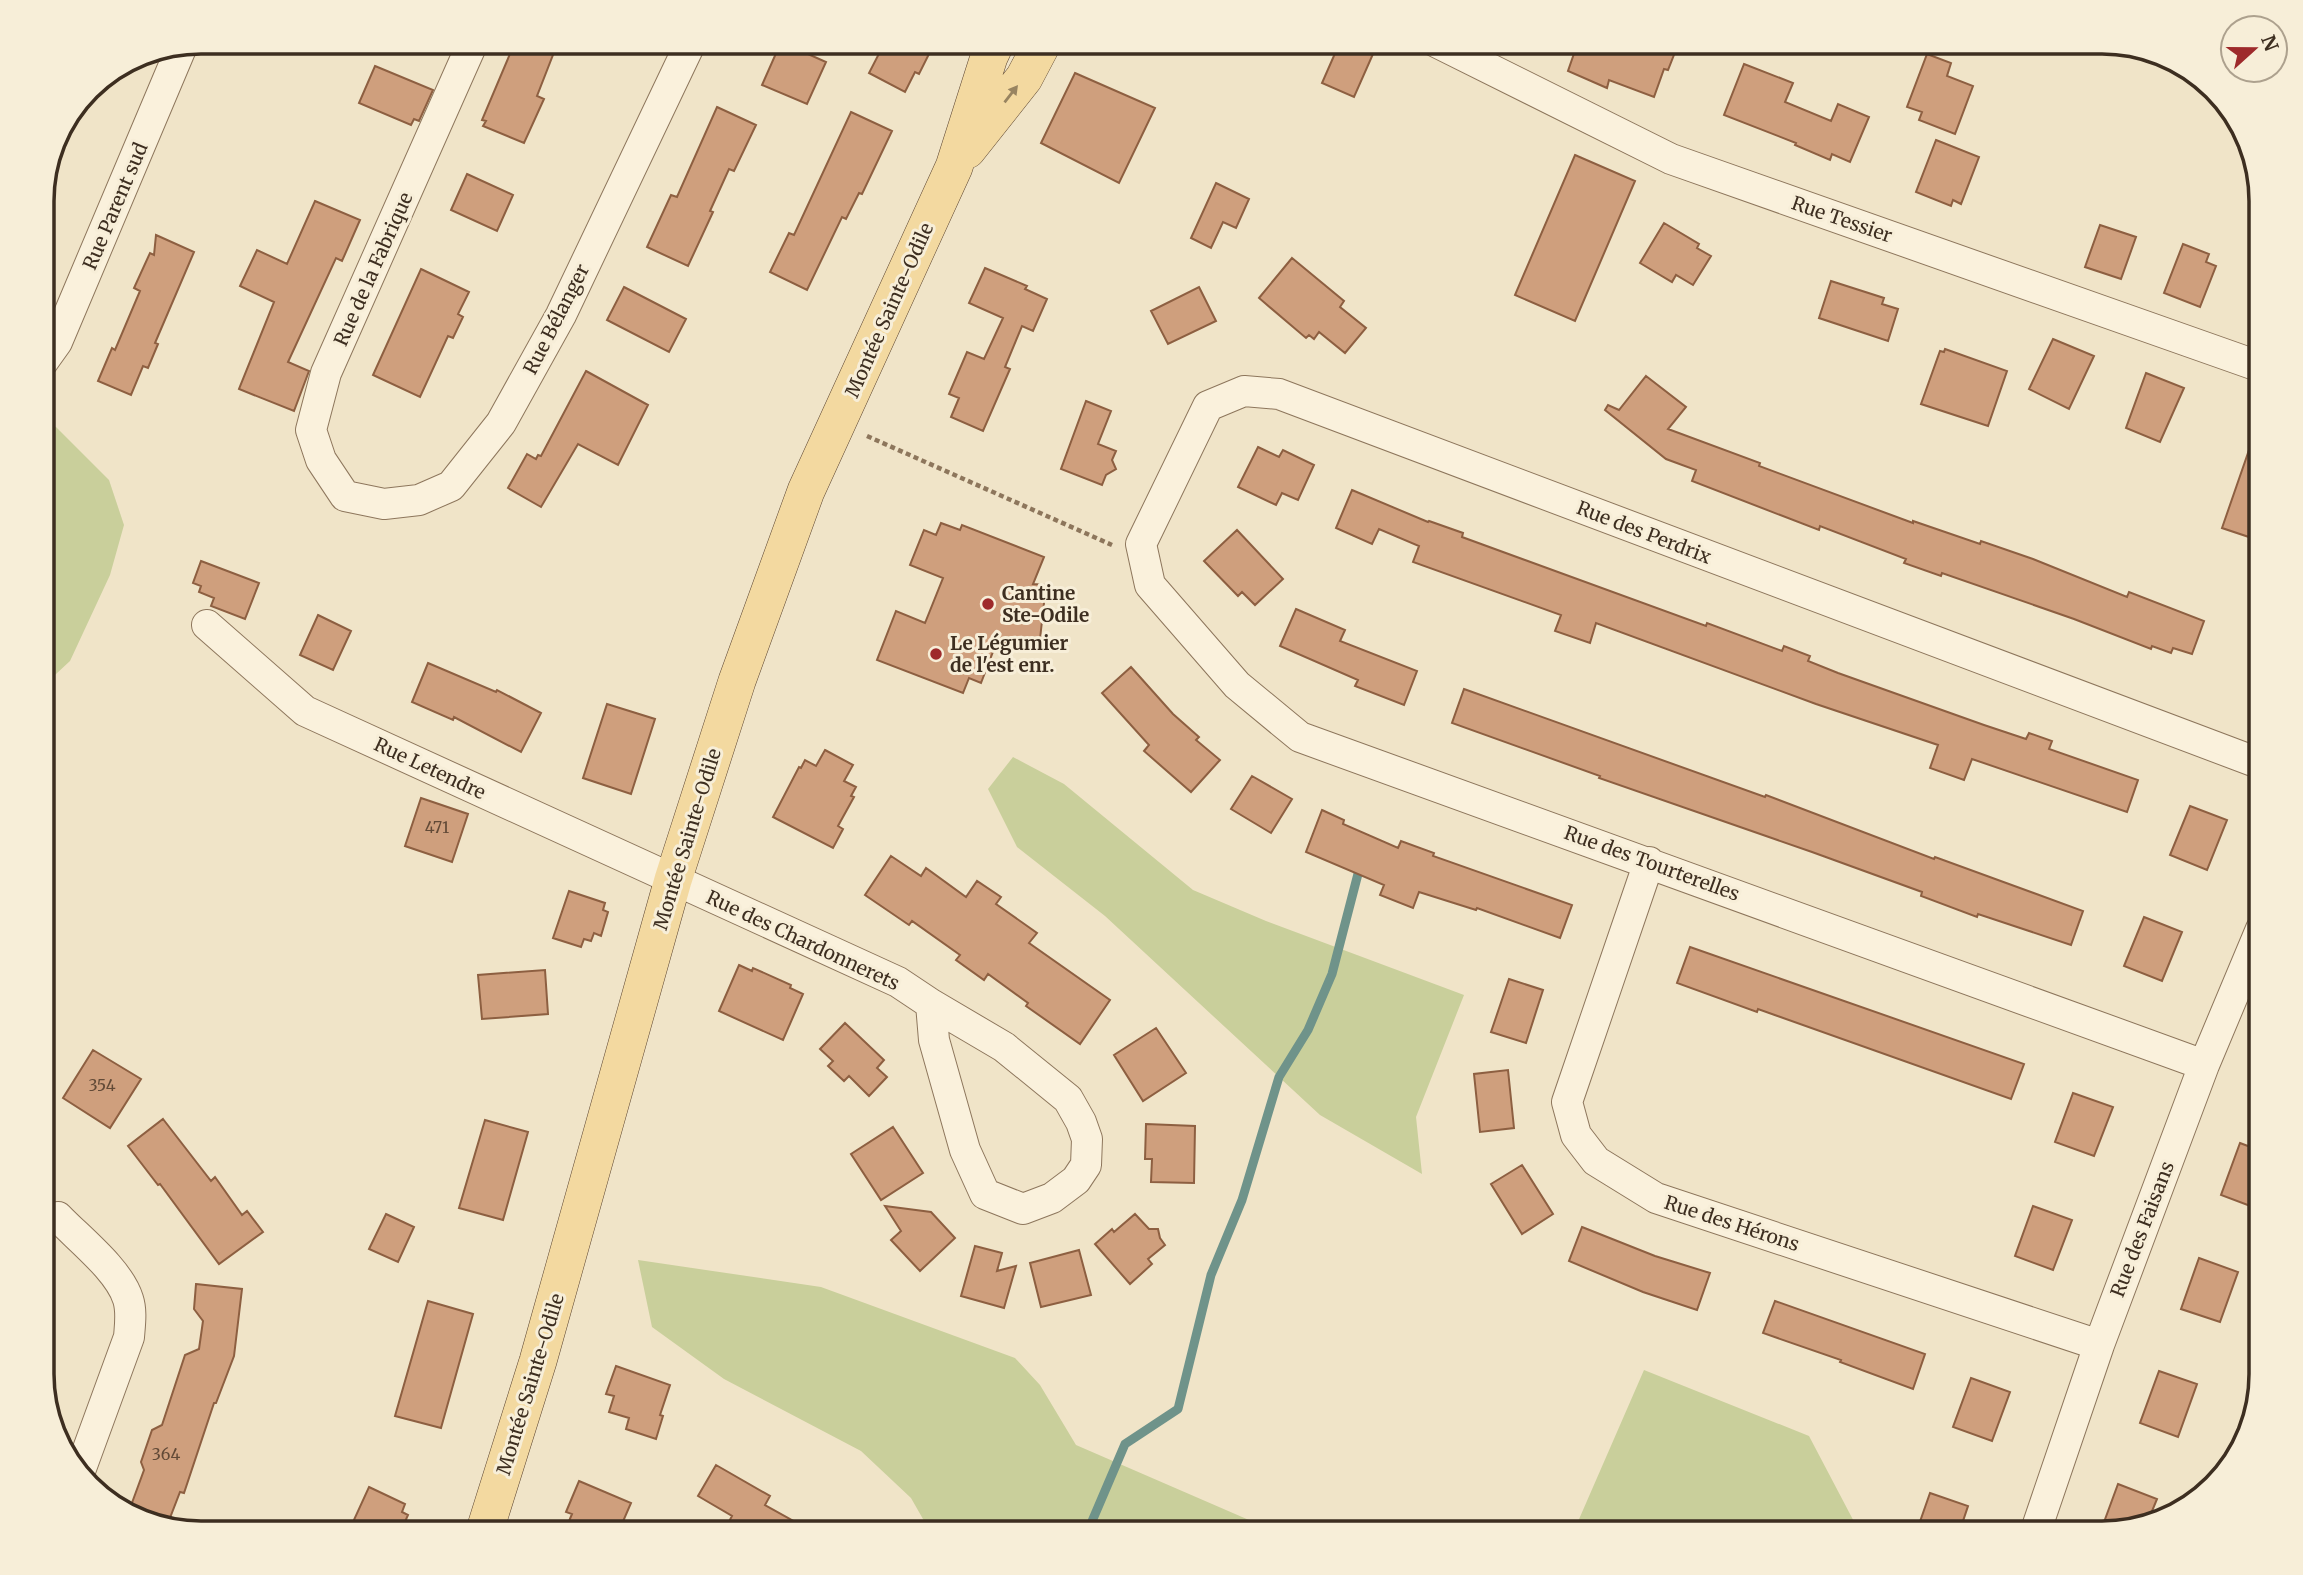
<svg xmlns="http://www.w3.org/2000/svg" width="2303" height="1575" font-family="Merriweather,serif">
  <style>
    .green { fill: #c9cf9b }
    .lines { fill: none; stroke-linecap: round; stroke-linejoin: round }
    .stream { stroke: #6f938a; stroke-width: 9 }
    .building { fill: #cf9f7d; stroke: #8d5f41; stroke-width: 2 }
    .minor-casing { stroke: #8d765c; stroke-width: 32 }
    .major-casing { stroke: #5b4430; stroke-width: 38 }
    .path { stroke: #8d765c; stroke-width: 4.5; stroke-dasharray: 5 3.5; stroke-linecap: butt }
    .minor { stroke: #faf1dc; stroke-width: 30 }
    .major { stroke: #f3d9a0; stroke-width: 37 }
    .oneway { fill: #988460 }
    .poi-dot { fill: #9e2a2b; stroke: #f7eed8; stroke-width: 2.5 }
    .labels { text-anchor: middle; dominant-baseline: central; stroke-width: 6; stroke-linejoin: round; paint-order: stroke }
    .number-label { font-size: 16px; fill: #624a37 }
    .street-label { font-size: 19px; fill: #3d2e20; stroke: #f7eed8 }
    .poi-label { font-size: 19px; font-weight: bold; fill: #3d2e20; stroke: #f7eed8; text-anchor: start }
    .rim { fill: none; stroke: #3d2e20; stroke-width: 3.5 }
  </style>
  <rect width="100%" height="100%" fill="#f0e4c8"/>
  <!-- green -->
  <path class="green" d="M42 422 56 427 109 480 124 525 110 575 70 661 42 687Z
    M1013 757 1064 784 1193 890 1266 921 1464 995 1416 1117 1422 1174 1320 1115 1105 916 1017 847 988 789Z
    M638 1260 821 1287 1015 1358 1040 1385 1076 1445 1279 1533H931L911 1498 861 1451 724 1379 652 1327Z
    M1644 1370 1809 1436 1860 1533H1573Z"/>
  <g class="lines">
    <!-- stream -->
    <path class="stream" d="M1087 1533 1125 1444 1178 1409 1211 1275 1242 1200 1279 1077 1308 1030 1332 974 1359 870"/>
  </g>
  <!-- building -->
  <path class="building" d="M515 42H558L537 96 544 99 524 143 483 126 486 121 482 120Z
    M781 42 826 62 807 104 762 85Z
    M885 42H935L919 74 915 72 905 92 869 73Z
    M1340 42H1346L1373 54 1354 97 1322 83Z
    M1578 42H1614L1636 50 1639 42H1679L1668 70 1664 69 1654 97 1609 80 1607 88 1568 71Z
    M1927 54 1951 63 1947 76 1973 86 1955 134 1919 120 1922 112 1907 107Z
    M1744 64 1793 83 1785 102 1831 121 1838 104 1869 117 1850 162 1832 154 1830 160 1795 145 1796 143 1724 115Z
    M375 66 433 90 419 121 414 119 411 125 359 103Z
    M1075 73 1155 108 1119 183 1041 143Z
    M717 107 756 125 734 171 729 169 710 211 713 212 688 266 647 247 671 195 677 197Z
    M851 112 892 131 862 194 859 193 846 219 842 217 807 290 770 272 789 233 794 235Z
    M1936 140 1979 157 1961 204 1953 200 1951 206 1916 192Z
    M1575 155 1635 181 1575 321 1515 295Z
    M467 174 513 195 497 231 451 210Z
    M1216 183 1249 199 1236 228 1223 222 1211 248 1191 238Z
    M315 201 360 220 342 261 336 258 288 362 309 371 294 411 239 389 274 302 240 286 257 250 287 264Z
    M1664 223 1699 244 1697 248 1711 256 1693 285 1676 275 1672 282 1640 263Z
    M2100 225 2136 237 2121 279 2085 267Z
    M156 235 194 252 155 343 158 344 148 368 143 366 131 395 98 381 112 348 115 350 140 291 134 288 150 253 154 255Z
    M2183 244 2209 254 2206 262 2216 266 2200 307 2164 293Z
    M1292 258 1344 301 1340 307 1366 328 1345 353 1319 332 1314 339 1309 335 1306 338 1259 298Z
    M985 268 1027 286 1025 289 1047 299 1033 331 1022 326 1005 367 1010 369 983 431 951 417 959 398 949 394 967 352 984 359 1003 318 969 303Z
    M421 269 469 292 458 314 463 317 453 338 448 336 420 397 373 375Z
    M1831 281 1884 298 1882 304 1898 309 1888 341 1819 318Z
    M624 287 686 319 669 352 607 320Z
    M1199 287 1216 321 1168 344 1151 311Z
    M2053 339 2094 356 2069 409 2029 389Z
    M1945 349 2007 371 1988 426 1921 404 1940 351 1944 352Z
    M586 371 648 405 618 465 578 444 541 507 508 488 527 454 536 459 538 455 541 456Z
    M2146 373 2184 388 2160 442 2126 428Z
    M1646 376 1686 407 1668 429 1760 463 1759 466 1913 523V521L1980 544 1981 541 2033 559 2127 597 2129 592 2204 621 2192 654 2173 648 2171 653 2152 646 2151 649 2074 619 1942 573 1941 576 1904 563 1906 559 1820 526 1819 530 1692 481 1696 470 1666 459 1605 410 1608 405 1619 410Z
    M1086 401 1111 411 1098 444 1116 451 1112 460 1116 469 1106 475 1102 485 1061 469Z
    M2257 427H2261V541L2222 528Z
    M1258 447 1279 457 1283 450 1314 465 1298 500 1282 493 1276 505 1238 487Z
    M1352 490 1428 522 1429 521 1463 533 1462 537 1706 626 1707 623 1782 651 1784 646 1810 656 1808 661 1838 673 1984 725 2026 739 2029 733 2052 741 2049 749 2138 780 2127 812 1972 759 1964 780 1930 768 1938 745 1816 704 1596 623 1590 643 1555 631 1561 615 1413 562 1419 546 1379 529 1372 544 1336 528Z
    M941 523 960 530 962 525 1044 557 1033 584 1046 585 1039 648 996 644 981 683 969 678 963 693 877 660 896 611 925 623 943 578 910 565 924 530 936 535Z
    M1237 530 1283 579 1255 605 1242 592 1238 596 1204 561Z
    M201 561 259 583 245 619 211 606 214 598 199 592 201 586 193 583Z
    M1296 609 1345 630 1340 641 1417 671 1404 705 1355 686 1358 680 1280 646Z
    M318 615 351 631 333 670 300 655Z
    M428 663 496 692 497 690 541 713 521 752 454 717 453 720 412 702Z
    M1131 667 1173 714 1199 737 1196 740 1220 760 1191 792 1144 751 1149 745 1102 693Z
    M1464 689 1765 797 1766 795 1934 859 1935 857 2083 911 2071 945 1978 914 1977 917 1921 896 1922 892 1812 852 1599 778 1600 776 1452 723Z
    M607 704 655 719 631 794 583 778Z
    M825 750 853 765 844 781 856 787 851 796 854 797 838 826 843 829 833 848 773 817 799 767 801 768 805 760 816 766Z
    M1252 776 1292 799 1271 833 1231 809Z
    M421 798 468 814 452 862 405 846Z
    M2190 806 2227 820 2207 870 2170 855Z
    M1322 810 1344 820 1343 824 1398 848 1401 841 1434 853 1433 856 1572 905 1560 938 1477 908 1476 910 1419 892 1413 908 1380 895 1384 885 1306 852Z
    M891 856 921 876 926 868 966 897 977 881 1001 897 996 904 1037 933 1029 943 1110 1000 1080 1044 1026 1006 1028 1003 988 974 984 980 956 960 960 955 912 921 909 925 865 895Z
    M569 891 605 903 603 910 608 912 601 936 594 933 591 941 584 939 581 947 553 938Z
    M2144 917 2182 932 2162 981 2124 966Z
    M1690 947 2024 1064 2011 1099 1758 1009 1757 1012 1677 983Z
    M739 965 752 971 753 968 791 985 790 988 803 994 783 1040 719 1011Z
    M545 970 548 1014 482 1019 478 975Z
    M1509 979 1543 990 1526 1043 1491 1032Z
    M845 1023 884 1060 877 1068 887 1077 869 1096 849 1076 844 1081 828 1066 833 1061 820 1049Z
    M1156 1028 1186 1073 1143 1101 1114 1055Z
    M93 1050 141 1079 110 1128 63 1098Z
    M1508 1070 1514 1128 1480 1132 1474 1074Z
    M2073 1093 2113 1107 2094 1156 2055 1142Z
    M163 1119 211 1181 215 1177 242 1215 247 1211 263 1232 219 1264 160 1184 158 1185 128 1146Z
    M485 1120 528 1132 503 1220 459 1208Z
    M1146 1124 1195 1126 1194 1183 1151 1182 1152 1159H1145Z
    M893 1127 923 1173 881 1200 851 1154Z
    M2240 1143 2261 1151V1210L2221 1195Z
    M1522 1165 1553 1214 1522 1234 1491 1184Z
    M885 1206 931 1212 955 1238 920 1271 891 1240 901 1231Z
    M2033 1206 2072 1220 2053 1270 2015 1256Z
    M386 1214 414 1227 398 1262 369 1249Z
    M1135 1214 1149 1229H1158L1160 1238 1165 1245 1148 1259 1152 1264 1130 1284 1095 1244 1112 1229 1114 1232Z
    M1582 1227 1655 1256 1710 1273 1697 1310 1643 1292 1569 1261Z
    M975 1246 1002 1253 997 1271 1016 1266 1004 1308 961 1296Z
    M1079 1250 1091 1295 1041 1307 1030 1263Z
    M2199 1258 2238 1272 2220 1322 2181 1309Z
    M196 1284 242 1289 234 1356 216 1403H214L184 1493 180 1492 168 1523 129 1511 144 1470 141 1462 152 1430 162 1425 185 1355 199 1349 203 1321 194 1309Z
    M428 1301 473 1314 441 1428 395 1416Z
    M1775 1301 1925 1354 1913 1389 1840 1362 1841 1360 1763 1333Z
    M616 1366 670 1385 660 1415 663 1416 656 1439 626 1429 629 1418 609 1412 614 1396 606 1394Z
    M2159 1371 2197 1384 2178 1437 2140 1423Z
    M1971 1378 2010 1392 1992 1441 1953 1427Z
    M716 1465 770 1496 765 1505 815 1533H723L732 1516 698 1496Z
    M579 1481 631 1503 618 1533H564L572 1514 566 1512Z
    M2118 1484 2157 1499 2148 1521 2100 1533Z
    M369 1487 405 1504 402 1512 408 1515 400 1533H348Z
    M1930 1493 1968 1506 1959 1533H1916Z"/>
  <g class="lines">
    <!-- minor casing -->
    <g class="minor-casing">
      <path id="minor" d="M473 42 326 373 311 430 321 460 345 496 384 504 419 500 451 486 501 423 561 315 691 42
        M1436 42 1671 159 2261 367
        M42 363 57 342 182 46
        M207 625 305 711 898 982 931 1004 934 1040 965 1150 985 1194 1023 1209 1052 1198 1076 1180 1086 1165 1087 1139 1081 1122 1068 1099 1004 1047 931 1004
        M1649 862 1567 1102 1576 1135 1596 1161 1656 1198 2099 1345
        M2204 1065 1300 737 1237 685 1150 585 1141 544 1208 406 1244 391 1279 394 2261 764
        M58 1217C79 1239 119 1270 128 1299 132 1311 130 1324 129 1337L80 1471
        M2035 1533 2099 1345 2204 1065 2261 929"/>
    </g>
    <!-- major casing -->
    <g class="major-casing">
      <path id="major" d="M967 150 1024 78 1043 42
        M484 1533 538 1361 673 880 737 681 806 491 954 167 989 57 996 42"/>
    </g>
    <!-- path -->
    <path class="path" d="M867 436 1112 545"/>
    <!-- minor -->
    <use href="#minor" class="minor"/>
    <!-- major -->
    <use href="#major" class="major"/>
  </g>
  <!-- one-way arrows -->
  <defs><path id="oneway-solid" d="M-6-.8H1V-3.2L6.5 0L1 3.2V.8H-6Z" transform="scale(1.75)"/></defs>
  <use class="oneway" href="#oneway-solid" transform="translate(1011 94) rotate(-52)"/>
  <!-- markers -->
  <g class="poi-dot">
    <circle cx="988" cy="604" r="7"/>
    <circle cx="936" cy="654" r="7"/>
  </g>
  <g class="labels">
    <!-- number labels -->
    <g class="number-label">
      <text x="437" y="827">471</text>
      <text x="102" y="1085">354</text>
      <text x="166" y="1454">364</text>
    </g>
    <!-- street labels -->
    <g class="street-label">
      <text transform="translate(115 206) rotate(-67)">Rue Parent sud</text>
      <text transform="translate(1842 219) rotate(19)">Rue Tessier</text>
      <text transform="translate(373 269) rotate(-66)">Rue de la Fabrique</text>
      <text transform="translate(889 310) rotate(-66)">Montée Sainte-Odile</text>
      <text transform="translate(556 319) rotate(-63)">Rue Bélanger</text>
      <text transform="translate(1644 532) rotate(21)">Rue des Perdrix</text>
      <text transform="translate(430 768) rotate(25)">Rue Letendre</text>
      <text transform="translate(687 839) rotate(-73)">Montée Sainte-Odile</text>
      <text transform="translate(1652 863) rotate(20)">Rue des Tourterelles</text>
      <text transform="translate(803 940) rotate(25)">Rue des Chardonnerets</text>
      <text transform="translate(1732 1223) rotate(18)">Rue des Hérons</text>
      <text transform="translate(2142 1229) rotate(-69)">Rue des Faisans</text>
      <text transform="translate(530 1384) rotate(-73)">Montée Sainte-Odile</text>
    </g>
    <!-- poi labels -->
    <g class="poi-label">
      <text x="1002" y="593">Cantine<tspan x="1002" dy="22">Ste-Odile</tspan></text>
      <text x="950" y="643">Le Légumier<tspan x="950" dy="22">de l'est enr.</tspan></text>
    </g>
  </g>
  <!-- crop -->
  <path d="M0 0H2303V1575H0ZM201 54H2102A147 147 0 0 1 2249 201V1374A147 147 0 0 1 2102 1521H201A147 147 0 0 1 54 1374V201A147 147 0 0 1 201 54Z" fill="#f7eed8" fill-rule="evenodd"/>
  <path class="rim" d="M201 54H2102A147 147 0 0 1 2249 201V1374A147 147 0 0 1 2102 1521H201A147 147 0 0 1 54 1374V201A147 147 0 0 1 201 54Z"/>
  <!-- north arrow -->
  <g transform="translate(2254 49) rotate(69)"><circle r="33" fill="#f7eed8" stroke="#ada18e" stroke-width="2"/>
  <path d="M0-5L12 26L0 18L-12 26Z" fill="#9e2a2b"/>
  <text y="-10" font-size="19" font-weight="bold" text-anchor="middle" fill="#3d2e20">N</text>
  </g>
</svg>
